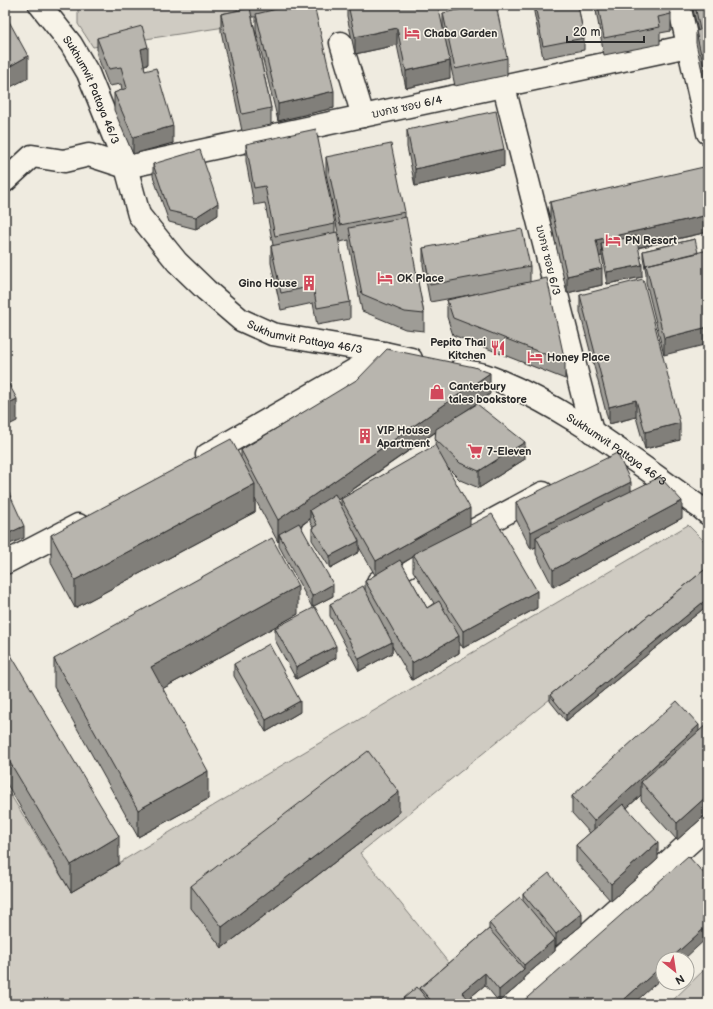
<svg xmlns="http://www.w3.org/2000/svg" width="713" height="1009" font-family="'Balsamiq Sans','Playpen Sans Thai',sans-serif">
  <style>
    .green { fill: #cfcbc2; stroke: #7d7b76 }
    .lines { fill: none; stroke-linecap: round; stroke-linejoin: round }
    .minor-casing { stroke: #2b2b2b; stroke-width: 25 }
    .minor { stroke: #f7f3e8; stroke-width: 22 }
    .wall { fill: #9e9c96; stroke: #2b2b2b; fill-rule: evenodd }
    .shaded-wall { fill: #817f7a; stroke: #2b2b2b }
    .building { fill: #b8b5ae; stroke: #2b2b2b }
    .labels { text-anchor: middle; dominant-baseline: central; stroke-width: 3; stroke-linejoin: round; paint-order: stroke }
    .poi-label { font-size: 11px; font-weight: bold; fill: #2b2b2b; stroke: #f7f3e8; text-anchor: start }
    .street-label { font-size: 11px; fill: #2b2b2b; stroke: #f7f3e8 }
  </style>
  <rect width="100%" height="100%" fill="#efebe0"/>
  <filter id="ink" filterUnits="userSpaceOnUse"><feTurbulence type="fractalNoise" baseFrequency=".025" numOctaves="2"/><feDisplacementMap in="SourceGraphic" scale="8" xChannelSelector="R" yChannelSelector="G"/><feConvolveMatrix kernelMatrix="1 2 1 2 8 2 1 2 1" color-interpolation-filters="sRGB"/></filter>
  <g filter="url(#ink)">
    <!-- green -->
    <path class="green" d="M78 5H237L238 25 93 47 78 24Z
      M688 525 708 545V571L360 853 452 967 410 1004H5V786L71 892 218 803Z
      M708 966V1004H669Z"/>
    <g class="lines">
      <!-- minor casing -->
      <g class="minor-casing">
        <g id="minor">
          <path id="s1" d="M40 5 71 44 88 73 126 167 139 215 177 262 206 290 241 320 272 334 384 353 411 359"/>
          <path d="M679 5 708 133"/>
          <path d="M341 43 363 116"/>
          <path d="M504 87 592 432"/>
          <path d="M5 181 32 156 64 161 89 155 126 167 688 46"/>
          <path id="s2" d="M460 370C469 372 479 373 487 376 563 404 635 462 701 508L708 514"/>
          <path d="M207 455 384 353"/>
          <path d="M469 533 543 493"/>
          <path d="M5 563 78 525"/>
          <path d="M378 582 439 549"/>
          <path d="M510 1004 708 826"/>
        </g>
      </g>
      <!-- minor -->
      <use href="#minor" class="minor"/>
    </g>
    <!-- wall -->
    <path class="wall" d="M245 5H272V10L334 108 278 121 256 31V17H252L271 108V125L242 131 221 31V14L245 9Z
      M347 5H438L450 78 406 88 397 45 355 54 347 16Z
      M534 5H578L584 38V50L543 58 534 12Z
      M595 5H669L671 14V31L660 33V44L604 55Z
      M692 5H708V99L696 43V31H698Z
      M443 13 507 58V75L455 86 443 30Z
      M97 38 148 64 144 65 145 71 173 143 133 154 114 110V93L122 90 121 84 109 86 97 55Z
      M407 130 504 166 415 186 407 147Z
      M246 144 335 224V233L350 302V319L317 325 313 303 281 310 271 263V246L273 245 265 203 254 205 246 161Z
      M326 157 405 212V217L424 314V331L405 329 362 311 349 245V240L340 242 326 174Z
      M153 164 218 215 196 229 169 222 153 176Z
      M550 202 708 232 638 248 642 277 607 284 602 256H599L602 285 567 293 550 219Z
      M695 239 664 355 646 282V273L643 257V251Z
      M423 248 530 266V282L565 362V379L453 335 447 317V300L475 294 430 302 423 265Z
      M580 295 680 440 645 449 636 417 609 424 580 312Z
      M490 394 470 408 525 459 479 488 460 480 448 468 470 525 464 528 537 608 463 648 459 642V653L412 680 392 646V653L359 671 330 616V604L365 590V581L375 575 359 547V552L330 568 312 540V528L313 527 310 522V519L301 526 333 596 312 607 279 546V541L278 542 255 499V512L75 608 51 563V535L241 457V450ZM436 432 435 446 341 499V506L338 500ZM413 557V571L434 603 427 608 402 564Z
      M631 490 682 518 553 587 536 554V547L531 549 516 519V502Z
      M708 567V605L566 721 550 701V695Z
      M298 614 162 689 208 799 138 837 54 687V659Z
      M275 628 336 658 296 679 275 640Z
      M5 645 119 864 71 892 5 781Z
      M234 664 300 712 266 732 234 676Z
      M708 725V813L677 840 641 800V795L627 808 658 859 611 901 576 862V845L590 833 572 813V796L699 731Z
      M399 813 222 948 191 908V886Z
      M523 894 582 925 556 946 555 945V951L524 977V981L499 1002 485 985 468 999 473 1004H397L420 991V988L489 929V923L523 902Z"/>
    <!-- shaded-wall -->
    <path class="shaded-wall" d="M397 28V45L355 54V37Z
      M148 47V64L141 66V49Z
      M28 56V78L5 90V69Z
      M450 61V78L406 88V71Z
      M334 91V108L278 121V104Z
      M173 126V143L133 154V137Z
      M504 149V166L415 186V169Z
      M218 203V215L196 229V217Z
      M708 215V232L604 255 601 243 602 256 596 257V240Z
      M642 265V277L607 284V272Z
      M602 268V285L567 293V276Z
      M708 327V344L664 355V338Z
      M490 373V394L313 517 310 510V519L281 539 279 534V541L278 542V520Z
      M17 399V421L5 427V405Z
      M636 400V417L609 424V407Z
      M680 423V440L645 449V432Z
      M525 442V459L479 488V471Z
      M631 482V499L536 537V547L531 549V532Z
      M255 484V512L75 608V580Z
      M682 501V518L553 587V570Z
      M470 508V525L415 556 413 554V557L376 578V561Z
      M24 526V538L5 546V535Z
      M359 541V552L330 568V556Z
      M333 584V596L312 607V596Z
      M298 586V614L151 695V667Z
      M537 591V608L463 648V631Z
      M708 598V605L566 721V715Z
      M459 636V653L412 680V663Z
      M392 642V653L359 671V659Z
      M336 646V658L296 679V667Z
      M300 701V712L266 732V720Z
      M699 725V742L641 782V795L594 838V821Z
      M208 771V799L138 837V810Z
      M399 792V813L222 948V927Z
      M708 795V813L677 840V823Z
      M119 836V864L71 892V865Z
      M658 842V859L611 901V884Z
      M582 913V925L556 946V934Z
      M708 925V937L684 959H670Z
      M555 939V951L524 977V981L499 1002V990L524 969V965Z
      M663 965V977L633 1004H619Z
      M485 973V985L462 1004V992Z"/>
    <!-- building -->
    <path class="building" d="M293 5H314L334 91 278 104 256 14Z
      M348 5H438L450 61 406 71 397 28 355 37Z
      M483 5H496L507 58 455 69 443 13Z
      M535 5H578L584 38 543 46Z
      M598 5H669L671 14 658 17 660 27 604 38Z
      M695 5H708V87L696 31 700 30Z
      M250 8 271 108 242 114 221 14Z
      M5 14 28 56 5 69Z
      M142 26 148 47 141 49 145 71 156 68 173 126 133 137 114 93 127 88 121 67 109 69 97 38Z
      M496 111 504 149 415 169 407 130Z
      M316 129 335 224 275 236 265 186 254 188 246 144Z
      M391 144 405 212 340 225 326 157Z
      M200 150 218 203 196 217 169 211 153 164Z
      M708 166V215L596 240 602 268 567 276 550 202Z
      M406 217 424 314 405 312 362 294 349 228Z
      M522 229 530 266 430 285 423 248Z
      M337 232 350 302 317 308 313 286 281 293 271 246Z
      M636 236 642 265 607 272 601 243Z
      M695 239 698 253 646 265V267L643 251Z
      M708 250V327L664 338 646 265Z
      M547 278 565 362 453 318 447 300Z
      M643 279 680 423 645 432 636 400 609 407 580 295Z
      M387 349 474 367 490 373 278 520 241 450 358 379Z
      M5 377 17 399 5 405Z
      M477 404 525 442 479 471 460 463 435 439 436 429Z
      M231 439 255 484 75 580 51 535Z
      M435 445 470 508 376 561 341 499Z
      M617 453 631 482 531 532 516 502Z
      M660 477 682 501 553 570 536 537Z
      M9 493 24 526 5 535V495Z
      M335 494 359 541 330 556 312 528 317 525 310 510Z
      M492 514 537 591 463 631 413 554Z
      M299 523 333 584 312 596 279 534Z
      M272 538 298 586 151 667 208 771 138 810 54 659Z
      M400 560 427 608 439 601 459 636 412 663 365 581Z
      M708 567V598L566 715 550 695Z
      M363 586 392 642 359 659 330 604Z
      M315 607 336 646 296 667 275 628Z
      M269 644 300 701 266 720 234 664Z
      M5 645 119 836 71 865 5 754Z
      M677 701 699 725 594 821 572 796Z
      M707 724 708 725V795L677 823 641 782Z
      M368 751 399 792 222 927 191 886Z
      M623 804 658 842 611 884 576 845Z
      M688 856 708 878V925L670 959H663V965L619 1004H520Z
      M549 873 582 913 556 934 523 894Z
      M520 897 555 939 524 965 489 923Z
      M489 929 524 969 499 990 485 973 462 992 473 1004H434L420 988Z
      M417 987 431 1004H397Z"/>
  </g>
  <!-- icons -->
  <defs>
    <g id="hotel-bare" transform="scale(1.2)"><path d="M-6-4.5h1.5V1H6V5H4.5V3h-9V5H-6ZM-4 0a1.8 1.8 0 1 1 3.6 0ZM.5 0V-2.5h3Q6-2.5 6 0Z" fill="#d1495b" stroke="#f7f3e8" stroke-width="2.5" paint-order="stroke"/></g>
    <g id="building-bare" transform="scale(1.2)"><path d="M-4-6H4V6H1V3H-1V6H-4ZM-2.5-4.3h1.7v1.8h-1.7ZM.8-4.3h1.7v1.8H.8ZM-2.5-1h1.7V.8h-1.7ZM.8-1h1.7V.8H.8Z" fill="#d1495b" stroke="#f7f3e8" stroke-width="2.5" paint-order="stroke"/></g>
    <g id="restaurant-bare" transform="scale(1.2)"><path d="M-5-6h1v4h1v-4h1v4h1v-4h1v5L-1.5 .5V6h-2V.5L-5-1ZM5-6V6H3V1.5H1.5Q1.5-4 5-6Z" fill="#d1495b" stroke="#f7f3e8" stroke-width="2.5" paint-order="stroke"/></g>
    <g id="shop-bare" transform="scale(1.2)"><path d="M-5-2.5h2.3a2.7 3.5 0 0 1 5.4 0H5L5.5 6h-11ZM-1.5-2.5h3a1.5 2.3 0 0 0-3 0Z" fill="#d1495b" stroke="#f7f3e8" stroke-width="2.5" paint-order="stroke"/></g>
    <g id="supermarket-bare" transform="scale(1.2)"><path d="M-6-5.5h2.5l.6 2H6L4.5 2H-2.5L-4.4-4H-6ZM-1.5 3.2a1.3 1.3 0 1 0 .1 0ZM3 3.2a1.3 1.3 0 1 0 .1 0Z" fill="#d1495b" stroke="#f7f3e8" stroke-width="2.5" paint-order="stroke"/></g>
  </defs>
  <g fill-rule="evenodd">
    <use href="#hotel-bare" x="412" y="33"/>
    <use href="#hotel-bare" x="613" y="240"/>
    <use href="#hotel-bare" x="385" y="278"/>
    <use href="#building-bare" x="309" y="283"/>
    <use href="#restaurant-bare" x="498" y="348"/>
    <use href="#hotel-bare" x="535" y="357"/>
    <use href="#shop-bare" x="437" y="392"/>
    <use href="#building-bare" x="365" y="436"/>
    <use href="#supermarket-bare" x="475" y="451"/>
  </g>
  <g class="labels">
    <!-- poi labels -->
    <g class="poi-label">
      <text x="424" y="33">Chaba Garden</text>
      <text x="625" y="240">PN Resort</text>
      <text x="397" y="278">OK Place</text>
      <text x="297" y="283" text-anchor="end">Gino House</text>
      <text x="486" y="342" text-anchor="end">Pepito Thai<tspan x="486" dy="13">Kitchen</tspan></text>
      <text x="547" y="357">Honey Place</text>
      <text x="449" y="386">Canterbury<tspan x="449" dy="13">tales bookstore</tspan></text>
      <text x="377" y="430">VIP House<tspan x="377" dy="13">Apartment</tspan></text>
      <text x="487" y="451">7-Eleven</text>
    </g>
    <!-- street labels -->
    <g class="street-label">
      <text stroke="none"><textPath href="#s1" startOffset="100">Sukhumvit Pattaya 46/3</textPath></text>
      <text transform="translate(407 107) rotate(-12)">บงกช ซอย 6/4</text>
      <text transform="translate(548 260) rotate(76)">บงกช ซอย 6/3</text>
      <text stroke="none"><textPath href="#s1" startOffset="448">Sukhumvit Pattaya 46/3</textPath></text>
      <text stroke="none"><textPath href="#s2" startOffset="177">Sukhumvit Pattaya 46/3</textPath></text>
    </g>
  </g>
  <!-- margin -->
  <rect width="713" height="1009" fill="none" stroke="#f7f3e8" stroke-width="20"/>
  <rect x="10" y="10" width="693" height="989" fill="none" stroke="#2b2b2b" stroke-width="1.5" filter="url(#ink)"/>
  <!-- north arrow -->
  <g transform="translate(675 971) rotate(150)"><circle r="19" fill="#f7f3e8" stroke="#a5a39c"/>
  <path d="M0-3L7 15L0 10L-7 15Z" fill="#d1495b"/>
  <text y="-6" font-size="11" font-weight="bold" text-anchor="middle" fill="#2b2b2b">N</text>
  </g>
  <!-- scale -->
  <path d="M567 36v6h77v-6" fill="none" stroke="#2b2b2b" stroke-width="2"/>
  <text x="573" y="36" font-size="12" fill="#2b2b2b" stroke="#f7f3e8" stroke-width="3" paint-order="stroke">20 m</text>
</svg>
